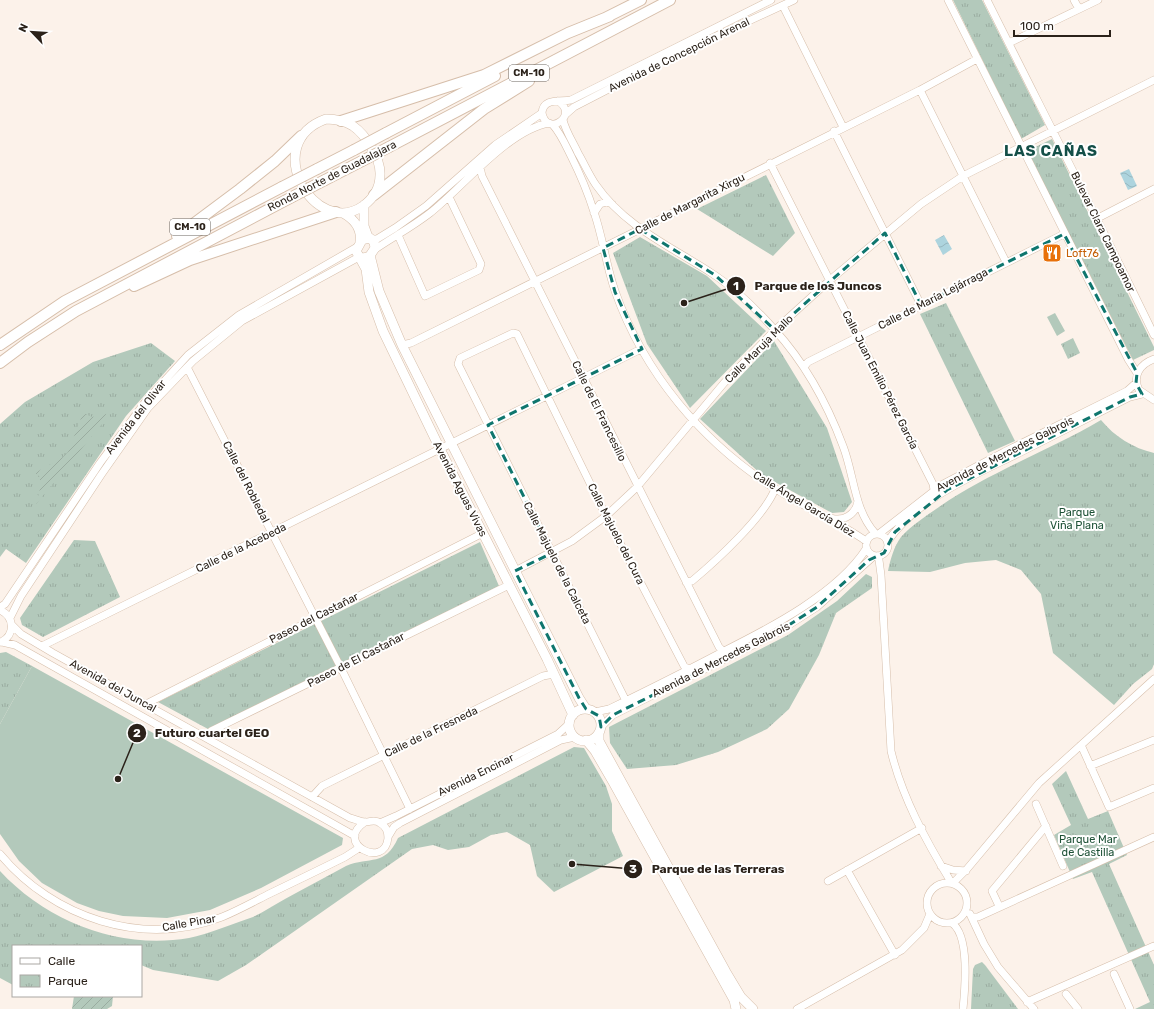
<svg xmlns="http://www.w3.org/2000/svg" width="1154" height="1009" font-family="Rubik,sans-serif">
  <style>
    .grass { fill: #b3c9bb }
    .park { fill: url(#park-tufts) }
    .garden { fill: url(#garden-furrows) }
    .water { fill: url(#water-waves) }
    .lines { fill: none; stroke-linecap: round; stroke-linejoin: round }
    .minor-casing { stroke: #d6beaa; stroke-width: 8 }
    .major-casing { stroke: #d6beaa; stroke-width: 10 }
    .highway-casing { stroke: #d6beaa; stroke-width: 12 }
    .minor { stroke: #fff; stroke-width: 7 }
    .major { stroke: #fff; stroke-width: 9 }
    .highway { stroke: #fff; stroke-width: 10 }
    .highway-bridge-casing { stroke: #d6beaa; stroke-width: 12; stroke-linecap: butt }
    .highway-bridge { stroke: #fff; stroke-width: 10 }
    .marked { fill: none; stroke: #0f766e; stroke-width: 3; stroke-dasharray: 8 5; stroke-linejoin: round }
    .labels { text-anchor: middle; dominant-baseline: central; stroke-width: 4; stroke-linejoin: round; paint-order: stroke }
    .shield { fill: #fff; stroke: #6b645f; stroke-width: 1 }
    .shield-label { font-size: 10px; font-weight: bold; fill: #2b221a }
    .street-label { font-size: 11px; fill: #2b221a; stroke: #fff }
    .food-label { font-size: 11px; fill: #c56008; stroke: #fff; text-anchor: start }
    .park-label { font-size: 11px; fill: #1d5136; stroke: #fff }
    .district-label { font-size: 15px; font-weight: bold; letter-spacing: 1px; fill: #144f48; stroke: #fff }
    .leader { fill: none; stroke: #2b221a; stroke-width: 1.5 }
    .callout-dot { fill: #2b221a; stroke: #fff; stroke-width: 1.5 }
    .mark-label { font-size: 12px; text-anchor: middle; font-weight: bold; fill: #fff }
    .callout-label { font-size: 12px; text-anchor: middle; font-weight: bold; fill: #2b221a; stroke: #fff; stroke-width: 4; stroke-linejoin: round; paint-order: stroke }
  </style>
  <defs>
    <pattern id="park-tufts" width="24" height="20" patternUnits="userSpaceOnUse"><rect width="24" height="20" fill="#b3c9bb"/><path d="M3 7l-1-3M5 7V3M7 7l1-3M15 17l-1-3M17 17v-4M19 17l1-3" fill="none" stroke="#9aaca0"/></pattern>
    <pattern id="garden-furrows" width="10" height="10" patternUnits="userSpaceOnUse"><rect width="10" height="10" fill="#b3c9bb"/><path d="M-1 1l2-2M0 10L10 0M9 11l2-2" fill="none" stroke="#9aaca0"/></pattern>
    <pattern id="water-waves" width="16" height="10" patternUnits="userSpaceOnUse"><rect width="16" height="10" fill="#add4de"/><path d="M0 5q4-4 8 0t8 0" fill="none" stroke="#95b6be"/></pattern>
  </defs>
  <rect width="100%" height="100%" fill="#fcf2ea"/>
  <!-- grass -->
  <path class="grass" d="M1055 313 1065 331 1057 336 1047 317Z
    M32 666 343 838 342 845 261 888 210 910 167 918 123 916 99 911 77 903 42 883 19 861 0 834V724Z"/>
  <!-- park -->
  <path class="park" d="M953 0H982L1045 125 1021 139Z
    M1052 139 1154 347V350L1133 360 1027 151Z
    M766 175 795 233 773 256 697 209Z
    M640 237 707 276 766 331 690 408 647 344 613 253Z
    M946 303 1015 441 988 453 920 314Z
    M1073 338 1080 353 1068 359 1061 344Z
    M774 341 827 428 852 502 844 512 832 513 762 475 700 419Z
    M151 343 175 361 126 416 26 563 6 549 0 557V424L25 402 93 362Z
    M1101 420C1115 437 1133 448 1154 453V664L1152 669 1133 684 1114 705 1053 653 1041 594 1021 570 996 560 965 563 930 572 888 571C890 561 894 546 901 537 912 525 926 516 939 507 990 472 1048 451 1101 420Z
    M74 540 95 541 120 597 43 637 22 625 20 618Z
    M480 542 499 586 208 729 158 702Z
    M866 574 872 577V588L836 613 819 655 789 709 767 729 718 752 676 765 627 769 610 743 609 727 788 635 837 601Z
    M6 652 32 666 0 724V653Z
    M574 747 584 748 606 786 612 804V831L623 856 554 892 537 876 530 845 507 832 491 835 469 847 448 850 433 845 412 849 246 965 218 981 153 970 141 965V946H13V985L0 978V871C47 922 120 950 189 938 208 934 235 923 253 917 264 912 274 905 285 899 305 888 326 877 346 866 370 856 385 867 398 838Z
    M1066 771 1088 819 1108 811 1127 855 1109 864 1154 965V1009H1135L1150 1002 1092 872 1073 879 1054 835 1071 825 1052 784Z
    M982 962 985 965 1018 1009H971L973 969 975 965Z"/>
  <!-- garden -->
  <path class="garden" d="M83 413 92 417 111 413 36 504 40 489V477L35 473 63 457 68 452Z
    M74 996H113L112 1006 107 1009H72Z"/>
  <!-- water -->
  <path class="water" d="M1129 169 1137 186 1128 190 1120 173Z
    M944 235 952 249 943 255 935 240Z"/>
  <g class="lines">
    <!-- minor casing -->
    <g class="minor-casing">
      <path id="minor" d="M948 0 1128 359 1137 373
        M987 0C1043 112 1100 223 1154 335
        M1074 0 1079 9
        M783 6 843 127
        M1009 43 1098 0
        M920 90 1006 262
        M558 101C580 115 547 138 542 113 543 98 559 102 571 100L771 0
        M566 114 574 107 669 58 794 0
        M563 120C566 132 573 142 578 153 584 163 589 175 596 185 625 227 672 247 713 274 736 289 756 309 774 329 805 363 827 403 843 446 854 474 854 510 875 533
        M553 125C561 134 566 146 571 156 580 174 588 193 594 212 603 238 606 265 615 291 644 373 702 442 774 488 804 507 837 521 866 541
        M834 131 921 305
        M770 163 933 484 934 490
        M480 167 482 176 719 647 724 652
        M594 213 600 204 607 202 612 204
        M1098 218 1154 189
        M398 235 425 296 479 270 481 264 449 197
        M372 239H377L395 228 426 206 495 145 542 113
        M374 250C393 237 412 227 430 213 462 188 508 130 549 123
        M402 345 411 343 920 90 977 59
        M1154 359C1140 364 1132 376 1139 390L1154 400
        M187 367 341 668 410 809
        M804 367 808 362 1064 234
        M831 518C844 522 856 514 858 501
        M880 533 943 484 1004 452 1127 391 1136 383
        M866 545a11 11 0 1 1 22 0a11 11 0 1 1-22 0Z
        M888 541C916 499 977 474 1021 452 1057 434 1093 416 1130 397L1142 394
        M877 556 879 560 881 575 891 751C902 797 926 841 951 882
        M515 571 572 541 606 516 637 487 724 383 775 330 830 280 921 204 963 176 1154 80
        M686 582 692 581C716 561 764 517 775 489
        M0 607 5 604 100 463 146 401 188 355 239 315 357 247
        M0 610C15 617 15 635 1 642
        M10 618 21 596 101 475 148 408 193 361 242 321 359 257
        M12 625 21 634 53 653 350 818C355 819 360 822 365 822 371 822 375 819 380 823 386 826 388 832 388 838 385 870 333 843 365 822
        M2 642 15 645 355 836
        M42 646 583 378 639 350 642 351
        M626 701 458 364 460 358 513 333 517 334 606 516 684 666 689 670
        M146 704 483 533
        M595 712 609 709C648 690 686 671 724 651 770 628 838 593 866 549
        M601 727 613 715 775 634 817 607 874 556
        M206 738 211 731 509 585
        M1081 745 1109 807 1154 788
        M1090 766 1154 740
        M312 797 322 786 543 676 554 674
        M1036 804 1063 866
        M380 823 396 816 558 734 570 723
        M388 837 394 827 400 823 561 740 575 737
        M0 854C53 918 143 948 222 917 239 910 255 901 271 893 296 881 321 869 345 857L359 848
        M941 866 953 870 966 871
        M847 870 895 955
        M828 881 922 828
        M927 903a20 20 0 1 1 40 0a20 20 0 1 1-40 0Z
        M953 883 967 869 1039 783 1154 679
        M999 906 992 891 1046 826
        M970 914 984 944 998 967 1034 1009
        M972 917H978L1154 837
        M952 923C970 936 965 989 963 1009
        M1114 974 1130 1009
        M1066 994 1078 1009
        M1027 1002 1154 946
        M797 1009 902 950 924 928 930 914"/>
    </g>
    <!-- major casing -->
    <g class="major-casing">
      <path id="major" d="M326 119C335 119 345 121 353 126 366 135 381 159 380 175 380 188 374 198 363 206 315 239 259 143 326 119Z
        M364 205V226L368 237
        M343 213C354 219 362 229 360 242
        M370 255 379 291 402 345 579 698 586 709
        M362 258 369 257 375 248 374 242 370 238 362 240 356 251 366 269 369 292 383 331 440 449 547 659 573 715
        M569 725a16 16 0 1 1 32 0a16 16 0 1 1-32 0Z
        M599 733V741L726 972 741 997 753 1009
        M586 740 595 751 613 782 734 1000 736 1009"/>
    </g>
    <!-- highway casing -->
    <g class="highway-casing">
      <path id="highway" d="M605 18 641 0
        M341 121 484 75 568 33 610 16
        M386 133 495 76
        M389 147 670 0
        M317 169 354 150
        M325 180 362 161
        M374 195 484 109 529 81
        M177 236 240 189 275 161 301 136
        M134 286 190 260 336 212
        M0 345 65 301 282 187
        M0 363 28 342 76 311 292 197"/>
    </g>
    <!-- minor -->
    <use href="#minor" class="minor"/>
    <!-- major -->
    <use href="#major" class="major"/>
    <!-- highway -->
    <use href="#highway" class="highway"/>
    <!-- highway-bridge casing -->
    <g class="highway-bridge-casing">
      <path id="highway-bridge" d="M354 150 386 133
        M362 161 389 147
        M282 187 317 169
        M292 197 325 180"/>
    </g>
    <!-- highway-bridge -->
    <use href="#highway-bridge" class="highway-bridge"/>
  </g>
  <!-- marked area -->
  <path class="marked" d="M640 229 715 275 775 330 885 233 921 305 1064 234 1137 373 1136 383 1142 394 1130 397 947 490 895 532 884 553 869 560 817 607 775 634 613 715 601 727 599 716 586 709 579 698 515 571 552 553 488 425 642 349 615 292 603 248Z"/>
  <!-- icons -->
  <defs>
    <g id="restaurant-square" transform="scale(1)"><rect x="-9" y="-9" width="18" height="18" rx="4" fill="#e8710a" stroke="#fff"/><path d="M-5-6h1v4h1v-4h1v4h1v-4h1v5L-1.5 .5V6h-2V.5L-5-1ZM5-6V6H3V1.5H1.5Q1.5-4 5-6Z" fill="#fff"/></g>
  </defs>
  <g fill-rule="evenodd">
    <use href="#restaurant-square" x="1052" y="253"/>
  </g>
  <g class="labels">
    <!-- shield labels -->
    <g class="shield">
      <rect x="509" y="65" width="40" height="16" rx="3"/>
      <rect x="170" y="219" width="40" height="16" rx="3"/>
    </g>
    <g class="shield-label">
      <text x="529" y="73">CM-10</text>
      <text x="190" y="227">CM-10</text>
    </g>
    <!-- street labels -->
    <g class="street-label">
      <text transform="translate(679 55) rotate(-26)">Avenida de Concepción Arenal</text>
      <text transform="translate(332 176) rotate(-27)">Ronda Norte de Guadalajara</text>
      <text transform="translate(690 204) rotate(-27)">Calle de Margarita Xirgu</text>
      <text transform="translate(1103 232) rotate(64)">Bulevar Clara Campoamor</text>
      <text transform="translate(933 299) rotate(-27)">Calle de María Lejárraga</text>
      <text transform="translate(759 349) rotate(-45)">Calle Maruja Mallo</text>
      <text transform="translate(880 380) rotate(63)">Calle Juan Emilio Pérez García</text>
      <text transform="translate(599 411) rotate(64)">Calle de El Francesillo</text>
      <text transform="translate(136 417) rotate(-52)">Avenida del Olivar</text>
      <text transform="translate(1005 454) rotate(-27)">Avenida de Mercedes Gaibrois</text>
      <text transform="translate(246 482) rotate(63)">Calle del Robledal</text>
      <text transform="translate(460 489) rotate(63)">Avenida Aguas Vivas</text>
      <text transform="translate(804 504) rotate(31)">Calle Ángel García Díez</text>
      <text transform="translate(616 534) rotate(63)">Calle Majuelo del Cura</text>
      <text transform="translate(241 548) rotate(-26)">Calle de la Acebeda</text>
      <text transform="translate(557 563) rotate(63)">Calle Majuelo de la Calceta</text>
      <text transform="translate(314 618) rotate(-27)">Paseo del Castañar</text>
      <text transform="translate(356 660) rotate(-27)">Paseo de El Castañar</text>
      <text transform="translate(721 660) rotate(-27)">Avenida de Mercedes Gaibrois</text>
      <text transform="translate(113 686) rotate(29)">Avenida del Juncal</text>
      <text transform="translate(431 732) rotate(-26)">Calle de la Fresneda</text>
      <text transform="translate(476 775) rotate(-26)">Avenida Encinar</text>
      <text transform="translate(189 923) rotate(-10)">Calle Pinar</text>
    </g>
    <!-- food labels -->
    <g class="food-label">
      <text x="1066" y="253">Loft76</text>
    </g>
    <!-- park labels -->
    <g class="park-label">
      <text x="1077" y="512">Parque<tspan x="1077" dy="13">Viña Plana</tspan></text>
      <text x="1088" y="839">Parque Mar<tspan x="1088" dy="13">de Castilla</tspan></text>
    </g>
    <!-- district labels -->
    <g class="district-label">
      <text x="1051" y="151">LAS CAÑAS</text>
    </g>
  </g>
  <!-- callouts -->
  <path class="leader" d="M684 303L736 286M118 779L137 733M572 864L633 869"/>
  <g class="callout-dot">
    <circle cx="684" cy="303" r="4"/>
    <circle cx="118" cy="779" r="4"/>
    <circle cx="572" cy="864" r="4"/>
    <circle cx="736" cy="286" r="10"/>
    <circle cx="137" cy="733" r="10"/>
    <circle cx="633" cy="869" r="10"/>
  </g>
  <g class="mark-label">
    <text x="736" y="290">1</text>
    <text x="137" y="737">2</text>
    <text x="633" y="873">3</text>
  </g>
  <g class="callout-label">
    <text x="818" y="290">Parque de los Juncos</text>
    <text x="212" y="737">Futuro cuartel GEO</text>
    <text x="718" y="873">Parque de las Terreras</text>
  </g>
  <!-- legend -->
  <rect x="12" y="945" width="130" height="52" fill="#ffffff" stroke="#aaa7a3"/>
  <rect x="20" y="958" width="20" height="6" fill="#ffffff" stroke="#aaa7a3"/>
  <text x="48" y="965" font-size="12" fill="#2b221a">Calle</text>
  <rect x="20" y="975" width="20" height="12" fill="url(#park-tufts)" stroke="#aaa7a3"/>
  <text x="48" y="985" font-size="12" fill="#2b221a">Parque</text>
  <!-- north arrow -->
  <g transform="translate(32 32) rotate(295)" stroke="#ffffff" stroke-width="3" paint-order="stroke">
  <path d="M0-3L7 15L0 10L-7 15Z" fill="#2b221a"/>
  <text y="-6" font-size="11" font-weight="bold" text-anchor="middle" fill="#2b221a">N</text>
  </g>
  <!-- scale -->
  <path d="M1014 30v6h96v-6" fill="none" stroke="#2b221a" stroke-width="2"/>
  <text x="1020" y="30" font-size="12" fill="#2b221a" stroke="#ffffff" stroke-width="3" paint-order="stroke">100 m</text>
</svg>
